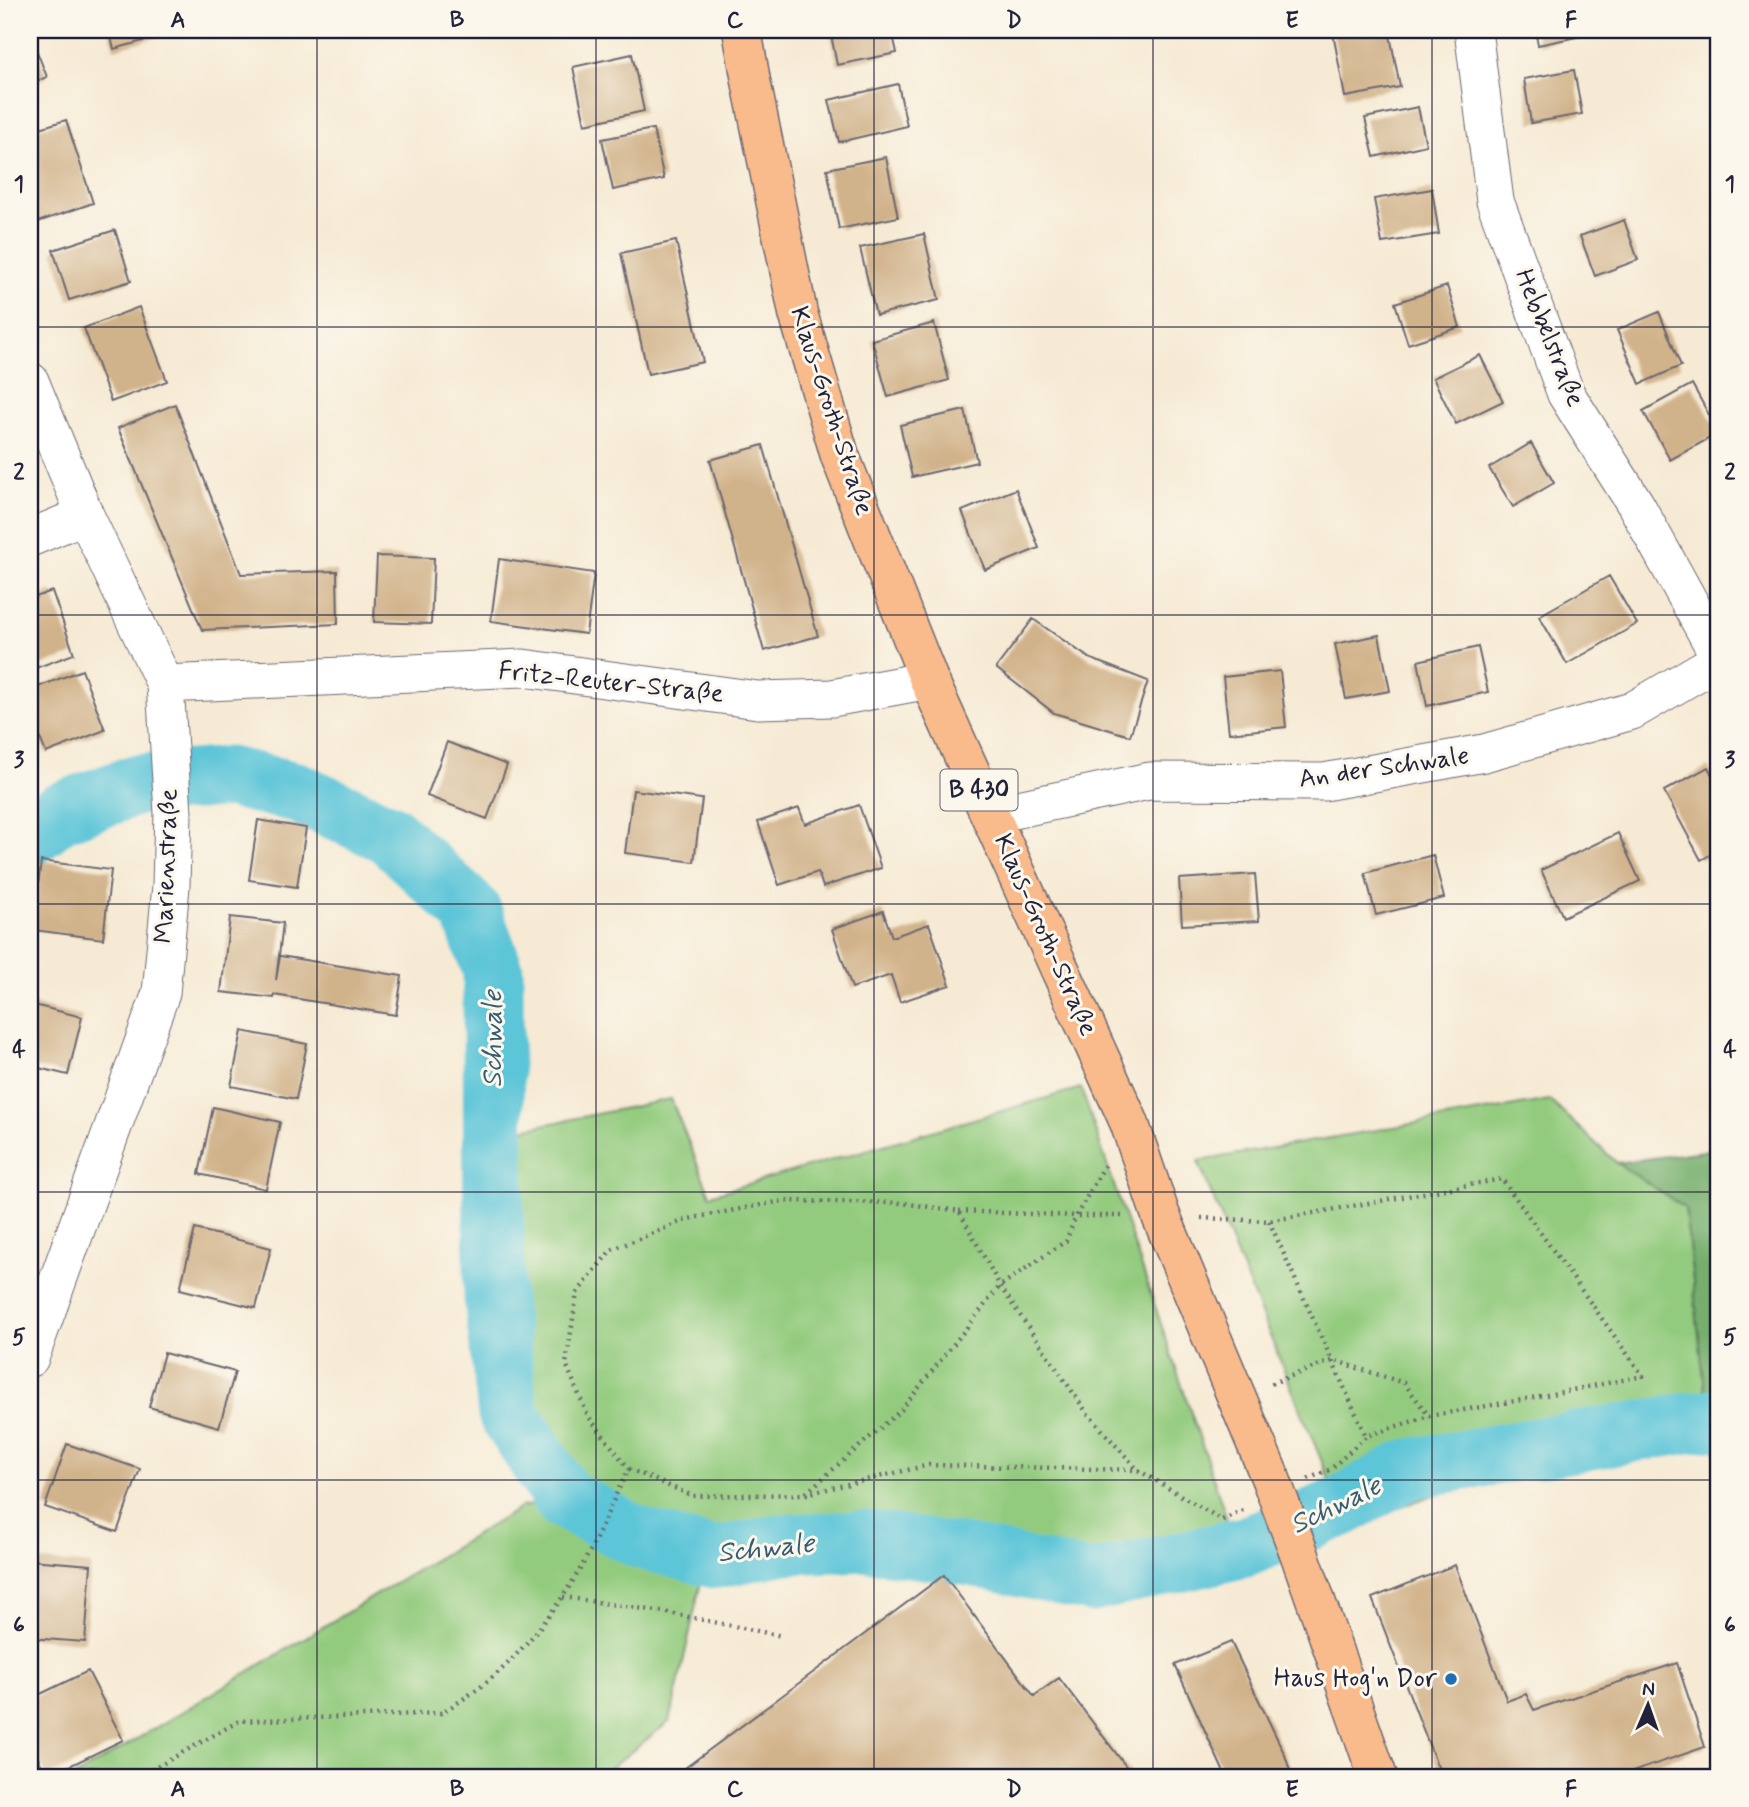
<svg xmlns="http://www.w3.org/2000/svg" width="1749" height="1807" font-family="Mynerve,sans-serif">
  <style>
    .green { fill: #93cb7e; stroke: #5a765c; stroke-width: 2 }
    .forest { fill: #76af6d; stroke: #4c6854; stroke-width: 2 }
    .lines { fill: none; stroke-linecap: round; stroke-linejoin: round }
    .river { stroke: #5cc5d8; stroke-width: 61 }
    .building { fill: #d1b38b }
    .minor-casing { stroke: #6c6871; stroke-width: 39 }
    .major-casing { stroke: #6c6871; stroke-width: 41 }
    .path { stroke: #6c6871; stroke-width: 4.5; stroke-dasharray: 2 5; stroke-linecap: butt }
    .minor { stroke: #fff; stroke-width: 37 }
    .major { stroke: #fabb8c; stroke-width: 38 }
    .major-bridge-casing { stroke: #6c6871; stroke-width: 41; stroke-linecap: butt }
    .major-bridge { stroke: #fabb8c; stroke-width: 38 }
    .grid { fill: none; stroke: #22223b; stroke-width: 2; stroke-opacity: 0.55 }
    .poi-dot { fill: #1f6fb2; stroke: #fbf7ec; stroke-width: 2.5 }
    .labels { text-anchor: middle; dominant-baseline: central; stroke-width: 6; stroke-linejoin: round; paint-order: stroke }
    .shield { fill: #fbf7ec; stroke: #636270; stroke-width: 2 }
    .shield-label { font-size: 24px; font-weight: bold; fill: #22223b }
    .street-label { font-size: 26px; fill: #22223b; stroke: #fbf7ec }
    .poi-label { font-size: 26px; fill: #22223b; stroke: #fbf7ec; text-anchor: end }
    .water-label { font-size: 28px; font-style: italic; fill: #365b72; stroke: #fbf7ec }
    .neatline { fill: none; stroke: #22223b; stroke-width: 2.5 }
    .grid-label { font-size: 23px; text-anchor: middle; font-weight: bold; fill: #22223b }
  </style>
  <rect width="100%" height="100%" fill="#fbf7ec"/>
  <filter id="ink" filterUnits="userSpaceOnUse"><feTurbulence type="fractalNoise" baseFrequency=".0143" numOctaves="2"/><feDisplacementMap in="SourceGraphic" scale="14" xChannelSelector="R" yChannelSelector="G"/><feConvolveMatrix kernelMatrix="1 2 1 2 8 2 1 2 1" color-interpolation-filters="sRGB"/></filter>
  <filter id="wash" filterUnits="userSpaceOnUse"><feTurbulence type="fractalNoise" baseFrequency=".00686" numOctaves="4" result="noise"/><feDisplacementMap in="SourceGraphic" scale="28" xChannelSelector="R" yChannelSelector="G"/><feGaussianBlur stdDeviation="1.57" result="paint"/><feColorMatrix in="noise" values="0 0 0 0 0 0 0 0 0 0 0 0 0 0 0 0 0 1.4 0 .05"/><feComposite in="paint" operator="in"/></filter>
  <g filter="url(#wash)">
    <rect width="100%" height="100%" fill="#f6ead4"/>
    <!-- green -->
    <path class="green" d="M1081 1088 1244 1569 1072 1599 955 1563 862 1550 702 1577 670 1721 599 1777H74L522 1507 563 1499 508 1413 494 1297 493 1135 671 1099 710 1195Z
      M1549 1100 1617 1163 1685 1208 1711 1444 1719 1442V1457L1711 1444 1466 1484 1348 1525 1198 1161Z"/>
    <!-- forest -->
    <path class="forest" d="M1719 1149V1442L1711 1444 1685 1208 1617 1163Z"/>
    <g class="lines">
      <!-- river -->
      <path class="river" d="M30 836 59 813 136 785 229 777 296 792 389 834 471 911 493 970 494 1297 508 1413 564 1499 641 1539 715 1558 784 1544 868 1541 967 1555 1091 1582 1245 1547 1340 1507 1409 1469 1719 1418"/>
    </g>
    <g id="blocks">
      <!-- building -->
      <path class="building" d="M109 30H171L172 33 114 49Z
        M830 30H892L897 53 837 65Z
        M1349 30H1389L1400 87 1345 97 1333 33Z
        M1535 30H1606V31L1538 45Z
        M30 34 47 77 30 84Z
        M632 54 644 111 585 124 573 67Z
        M1574 70 1582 114 1531 123 1524 79Z
        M898 84 907 126 839 142 829 100Z
        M1418 107 1426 145 1374 157 1365 118Z
        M66 120 93 203 35 223 30 206V131Z
        M653 129 664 179 613 190 602 139Z
        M886 157 898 217 839 229 827 169Z
        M1432 189 1439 234 1382 243 1374 199Z
        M1624 220 1638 260 1595 276 1580 236Z
        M115 230 131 281 69 300 53 250Z
        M924 234 939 300 876 315 860 248Z
        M676 241 703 362 648 374 621 253Z
        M1447 286 1460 327 1408 344 1395 303Z
        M139 307 167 381 111 402 84 328Z
        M1659 312 1681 366 1640 384 1617 330Z
        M934 323 949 380 888 397 872 340Z
        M1480 355 1503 401 1456 424 1433 378Z
        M1692 384 1719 433 1670 460 1643 411Z
        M175 404 241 574 337 571 338 624 202 630 118 428Z
        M965 410 977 462 912 477 900 425Z
        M1531 443 1554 483 1513 507 1489 468Z
        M763 445 818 636 764 651 710 460Z
        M1016 489 1039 548 985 570 962 511Z
        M377 556 434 558 431 624 374 622Z
        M499 559 594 573 586 634 491 621Z
        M1609 576 1637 624 1567 664 1539 616Z
        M52 591 74 654 30 670V599Z
        M1033 619 1089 658 1148 681 1130 736 1054 713 996 668Z
        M1379 635 1390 691 1346 699 1335 644Z
        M1478 647 1488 692 1427 706 1418 661Z
        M82 670 105 730 46 753 30 713V690Z
        M1280 671 1286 727 1229 733 1223 677Z
        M447 742 507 765 487 819 427 796Z
        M1708 767 1719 788V850L1701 860 1664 791Z
        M633 790 702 799 694 862 625 853Z
        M859 805 881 868 823 887 818 872 779 885 758 822 799 808 805 824Z
        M258 820 306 828 297 887 249 880Z
        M1618 833 1640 881 1563 917 1541 870Z
        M1433 855 1444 898 1376 915 1365 873Z
        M41 861 111 870 103 939 33 930Z
        M1255 874 1259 921 1182 925 1179 879Z
        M883 911 892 937 929 924 950 985 900 1002 891 975 852 988 832 929Z
        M230 917 283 923 276 980 280 956 402 976 396 1015 274 995V998L221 992Z
        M30 1004 82 1017 68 1075 30 1066Z
        M242 1031 307 1044 296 1099 231 1086Z
        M213 1107 280 1122 266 1189 199 1174Z
        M195 1229 271 1248 256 1308 180 1289Z
        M164 1353 235 1372 219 1427 149 1407Z
        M67 1444 140 1469 117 1532 45 1507Z
        M30 1560 91 1565 85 1642 30 1638Z
        M1455 1565 1507 1701 1526 1694 1534 1710 1677 1663 1705 1747 1618 1777H1445L1437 1765 1372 1598Z
        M944 1575 1034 1696 1059 1678 1134 1777H673Z
        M1231 1642 1285 1755 1292 1777H1226L1175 1665Z
        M88 1671 123 1740 47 1777 30 1741V1699Z"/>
    </g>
  </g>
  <g filter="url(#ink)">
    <use href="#blocks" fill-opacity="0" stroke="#6c6871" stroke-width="2"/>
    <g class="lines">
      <!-- minor casing -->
      <g class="minor-casing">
        <path id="minor" d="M1473 30 1495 201 1566 394 1636 505 1719 656
          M30 381 85 515 165 684 173 813 171 886 161 993 30 1358
          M30 538 85 515
          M165 684 523 668 758 700 832 698 929 680
          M990 815 1149 781 1324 782 1484 753 1632 711 1719 660"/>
      </g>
      <!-- major casing -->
      <g class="major-casing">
        <path id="major" d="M742 30 751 81 798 313 840 456 929 680 1129 1122 1161 1216 1270 1477
          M1298 1550 1378 1777"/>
      </g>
      <!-- path -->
      <path class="path" d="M959 1211 1076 1216H1123
        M1201 1218 1269 1221 1502 1179 1643 1376 1521 1400 1429 1416 1404 1383 1333 1360 1270 1384
        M1269 1221 1366 1436
        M629 1469 693 1496 806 1494 929 1465 1138 1470 1222 1520 1243 1510
        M1308 1479 1331 1469 1366 1436 1429 1416
        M806 1493 901 1410 1000 1286 1066 1241 1076 1216 1105 1165
        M563 1597 664 1612 782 1636
        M139 1777 239 1721 441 1713C466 1698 494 1679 514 1657 544 1625 572 1587 592 1547 605 1521 615 1494 629 1469L588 1416 566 1364 577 1293 611 1250 688 1219 782 1201 902 1203 959 1211 1000 1286 1087 1413 1138 1470"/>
      <!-- minor -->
      <use href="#minor" class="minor"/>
      <!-- major -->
      <use href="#major" class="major"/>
      <!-- major-bridge casing -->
      <g class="major-bridge-casing">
        <path id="major-bridge" d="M1270 1477 1298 1550"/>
      </g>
      <!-- major-bridge -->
      <use href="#major-bridge" class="major-bridge"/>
    </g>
  </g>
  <!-- grid -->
  <path class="grid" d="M317 30V1777M596 30V1777M874 30V1777M1153 30V1777M1432 30V1777M30 327H1719M30 615H1719M30 904H1719M30 1192H1719M30 1480H1719"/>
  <!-- markers -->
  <circle class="poi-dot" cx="1451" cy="1679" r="7"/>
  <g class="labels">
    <!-- shield labels -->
    <rect class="shield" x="940.5" y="769.5" width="77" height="41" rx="5"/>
    <g class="shield-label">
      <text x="979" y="790">B 430</text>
    </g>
    <!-- street labels -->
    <g class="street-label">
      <text transform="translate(1549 338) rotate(68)">Hebbelstraße</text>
      <text transform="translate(831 411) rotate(72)">Klaus-Groth-Straße</text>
      <text transform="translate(611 683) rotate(6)">Fritz-Reuter-Straße</text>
      <text transform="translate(1384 768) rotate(-8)">An der Schwale</text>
      <text transform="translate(167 866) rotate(-88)">Marienstraße</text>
      <text transform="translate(1045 935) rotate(66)">Klaus-Groth-Straße</text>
    </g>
    <!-- poi labels -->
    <g class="poi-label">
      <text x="1437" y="1679">Haus Hog'n Dor</text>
    </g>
    <!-- water labels -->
    <g class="water-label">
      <text transform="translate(493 1039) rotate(-90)">Schwale</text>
      <text transform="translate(1336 1506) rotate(-26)">Schwale</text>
      <text transform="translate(766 1549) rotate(-6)">Schwale</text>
    </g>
  </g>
  <!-- margin -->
  <rect width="1749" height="1807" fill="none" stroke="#fbf7ec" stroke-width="77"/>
  <!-- north arrow -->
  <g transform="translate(1648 1705) rotate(2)" stroke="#fbf7ec" stroke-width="5" paint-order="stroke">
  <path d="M0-5L12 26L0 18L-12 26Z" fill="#22223b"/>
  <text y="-10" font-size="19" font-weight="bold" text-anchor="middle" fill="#22223b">N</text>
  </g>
  <rect x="38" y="38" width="1672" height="1731" class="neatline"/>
  <g class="grid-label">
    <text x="178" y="27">A</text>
    <text x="457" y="27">B</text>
    <text x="735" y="27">C</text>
    <text x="1014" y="27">D</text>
    <text x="1292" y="27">E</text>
    <text x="1571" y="27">F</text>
    <text x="19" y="191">1</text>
    <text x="1730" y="191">1</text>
    <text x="19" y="479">2</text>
    <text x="1730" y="479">2</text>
    <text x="19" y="767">3</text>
    <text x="1730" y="767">3</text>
    <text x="19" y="1056">4</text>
    <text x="1730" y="1056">4</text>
    <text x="19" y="1344">5</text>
    <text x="1730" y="1344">5</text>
    <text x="19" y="1632">6</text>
    <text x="1730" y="1632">6</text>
    <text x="178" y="1796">A</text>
    <text x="457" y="1796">B</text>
    <text x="735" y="1796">C</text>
    <text x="1014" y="1796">D</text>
    <text x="1292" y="1796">E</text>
    <text x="1571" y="1796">F</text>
  </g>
</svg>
